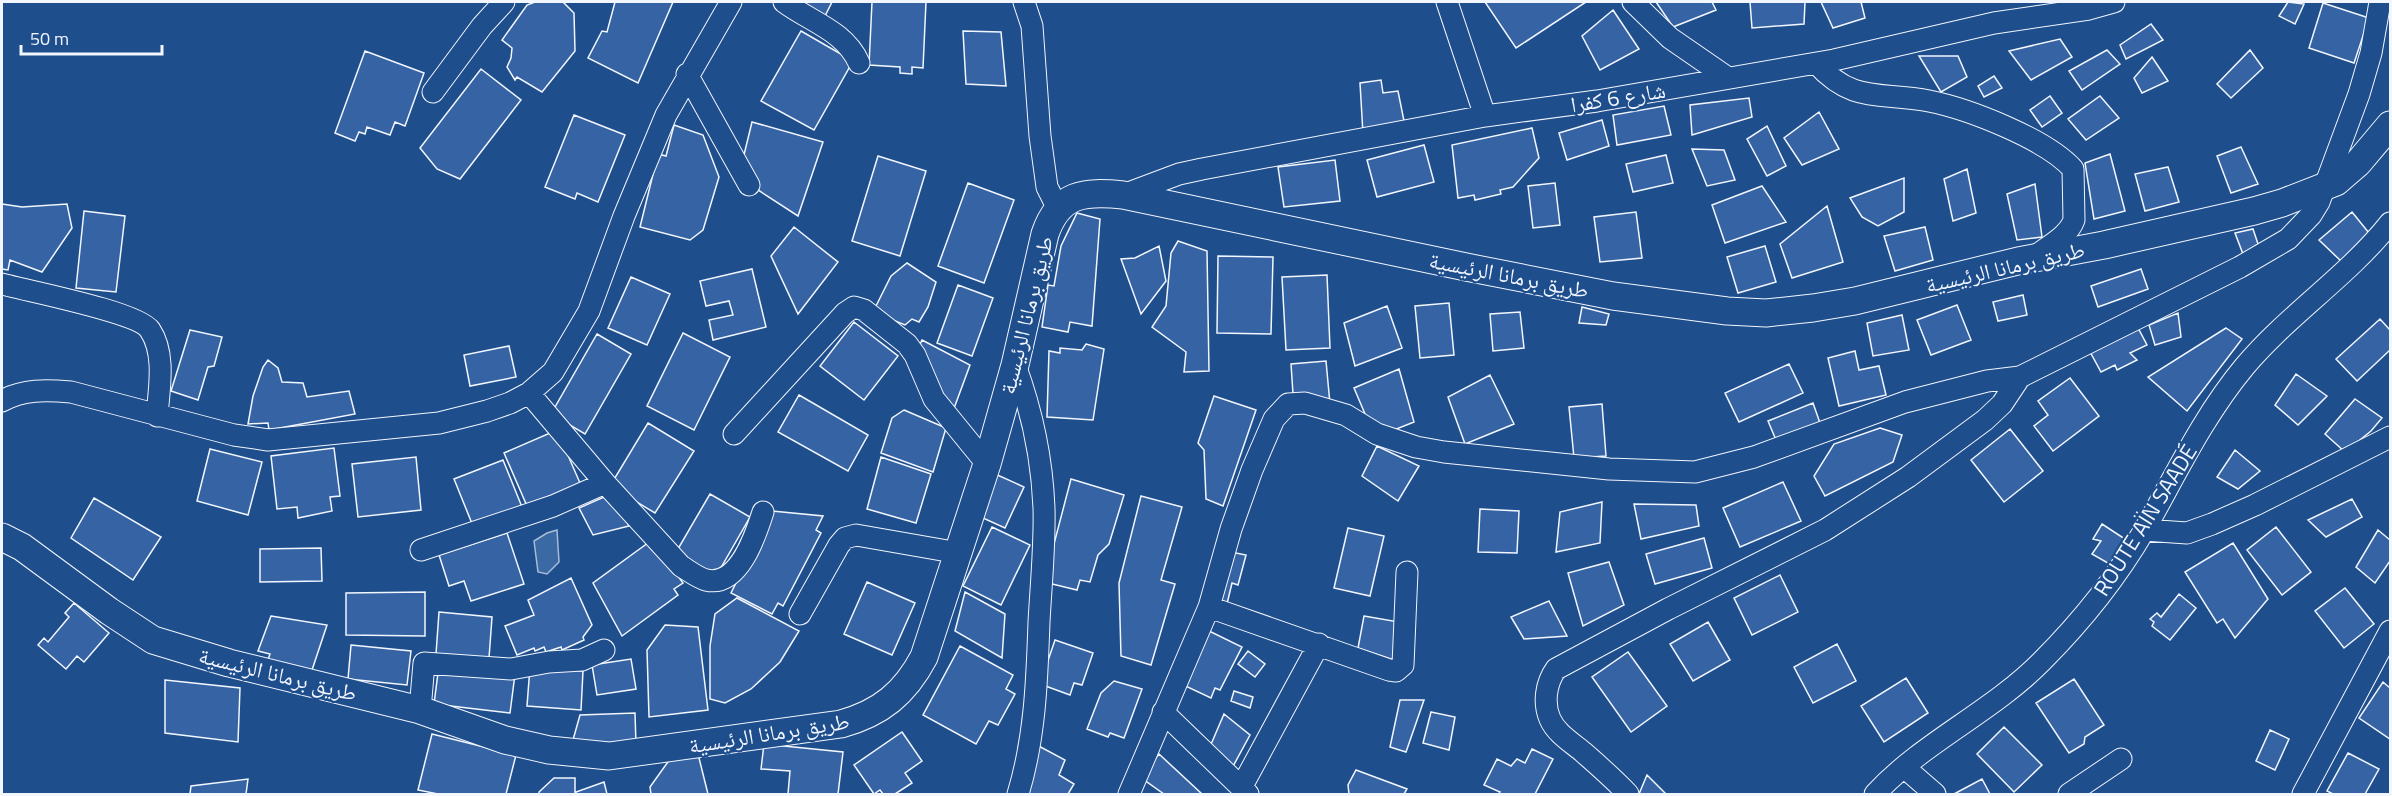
<svg xmlns="http://www.w3.org/2000/svg" width="2392" height="796" font-family="'Titillium Web','Noto Naskh Arabic',sans-serif">
  <style>
    .water { fill: #3b69a3; stroke: #a8bbd7; stroke-width: 1.5 }
    .building { fill: #3563a3; stroke: #f2f6ff; stroke-width: 1.5 }
    .lines { fill: none; stroke-linecap: round; stroke-linejoin: round }
    .minor-casing { stroke: #f2f6ff; stroke-width: 23 }
    .major-casing { stroke: #f2f6ff; stroke-width: 29 }
    .minor { stroke: #1f4e8c; stroke-width: 21 }
    .major { stroke: #1f4e8c; stroke-width: 27 }
    .labels { text-anchor: middle; dominant-baseline: central; stroke-width: 4.5; stroke-linejoin: round; paint-order: stroke }
    .street-label { font-size: 22px; fill: #f2f6ff; stroke: #1f4e8c }
  </style>
  <rect width="100%" height="100%" fill="#1f4e8c"/>
  <!-- water -->
  <path class="water" d="M557 530 559 562 547 574 538 572 534 541 547 533Z"/>
  <!-- building -->
  <path class="building" d="M535 2H563L574 13 575 51 542 92 517 77 515 80 507 67 511 58 512 48 502 40 527 5Z
    M615 2H673L638 83 588 58 602 31 607 32Z
    M792 2H832L824 18Z
    M872 2H926L923 68 912 67V74L900 73V67L869 65Z
    M1485 2H1586L1516 48Z
    M1656 2H1712L1716 10 1673 27Z
    M1750 2H1805L1804 24 1752 28Z
    M1821 2H1861L1865 18 1833 28Z
    M2288 2 2304 4 2295 24 2279 16Z
    M2323 3 2369 18 2354 63 2309 48Z
    M1613 10 1639 49 1600 70 1582 36Z
    M2151 24 2163 40 2126 59 2120 45Z
    M801 31 853 61 814 130 761 101Z
    M963 31 1001 32 1006 86 966 84Z
    M2060 39 2072 57 2031 80 2009 51Z
    M2107 50 2120 64 2082 90 2069 71Z
    M2250 50 2263 68 2231 98 2217 84Z
    M365 51 424 73 405 126 395 122 390 135 367 127 365 134 359 132 355 141 335 133Z
    M1919 56H1958L1967 77 1941 92Z
    M2152 57 2168 81 2142 93 2134 78Z
    M481 69 521 100 460 179 437 169 420 148Z
    M1994 76 2002 88 1984 97 1978 86Z
    M1381 80 1383 93 1398 91 1405 126 1363 134 1360 83Z
    M2050 96 2062 113 2042 127 2030 110Z
    M2100 96 2119 118 2086 140 2068 119Z
    M1749 98 1752 117 1692 135 1690 105Z
    M1664 106 1671 135 1617 145 1613 115Z
    M1819 112 1839 149 1802 165 1784 138Z
    M574 115 625 135 598 202 577 193 575 199 545 187Z
    M1602 120 1609 146 1567 160 1559 133Z
    M752 122 823 142 798 216 755 188 742 163Z
    M674 125 703 135 719 177 703 230 690 240 640 227 658 154 666 156Z
    M1767 126 1786 166 1767 176 1747 139Z
    M1532 128 1539 158 1513 187 1500 190 1501 194 1475 200 1474 195 1458 198 1452 145Z
    M1424 145 1434 182 1377 197 1367 160Z
    M2241 147 2258 184 2231 193 2217 156Z
    M1692 149 1724 150 1735 180 1707 186Z
    M2110 154 2125 211 2094 219 2085 163Z
    M1666 155 1673 183 1633 192 1626 164Z
    M878 156 926 171 900 256 852 241Z
    M1335 160 1340 201 1284 207 1278 167Z
    M2168 167 2179 202 2145 211 2135 174Z
    M1967 169 1976 213 1953 221 1944 179Z
    M1904 178V212L1878 226 1862 217 1850 198Z
    M968 183 1014 200 984 283 938 266Z
    M1555 183 1560 225 1533 228 1528 186Z
    M2035 184 2042 237 2017 240 2007 194Z
    M1762 186 1786 222 1725 243 1712 205Z
    M2 204 22 207 67 204 72 228 42 272 10 260 8 270 2 269Z
    M1827 206 1843 262 1792 278 1780 244Z
    M84 211 125 216 116 292 76 288Z
    M1636 212 1642 258 1600 262 1594 217Z
    M2352 212 2369 233 2342 262 2319 240Z
    M1077 213 1100 219 1092 326 1070 322 1068 332 1042 327 1048 285 1054 286 1061 246Z
    M794 227 838 262 798 314 771 256Z
    M1925 227 1933 260 1895 271 1884 236Z
    M2253 229 2258 244 2243 254 2235 233Z
    M1178 241 1207 251 1209 371 1184 372 1186 352 1152 327 1166 306 1171 253Z
    M1159 246 1166 281 1141 314 1121 259 1135 258Z
    M1765 246 1776 282 1738 293 1727 257Z
    M1218 256 1273 257 1271 334 1217 333Z
    M907 263 936 282 928 307 919 322 912 319 905 325 873 312 891 276Z
    M752 269 766 327 713 340 709 320 733 315 729 301 706 306 700 281Z
    M2141 269 2148 289 2098 307 2091 286Z
    M1327 275 1330 348 1286 350 1282 277Z
    M631 277 670 294 647 345 608 328Z
    M958 285 993 298 972 356 937 343Z
    M2023 295 2027 315 1998 321 1993 302Z
    M1449 303 1454 355 1420 358 1415 306Z
    M1957 305 1971 340 1931 355 1917 320Z
    M1387 306 1402 348 1355 366 1344 323Z
    M1582 307 1609 314 1606 325 1579 323Z
    M1520 312 1524 348 1493 351 1490 314Z
    M2178 313 2181 337 2155 345 2149 325Z
    M1902 315 1909 350 1873 356 1867 323Z
    M2380 319 2390 330V350L2357 381 2336 359Z
    M854 322 898 356 864 400 820 366Z
    M2136 324 2147 345 2130 353 2137 360 2117 370 2115 365 2101 372 2088 348Z
    M2226 328 2242 339 2187 411 2148 377Z
    M190 330 222 337 214 366 208 367 198 400 171 391Z
    M683 333 730 357 694 430 647 406Z
    M597 334 631 354 585 434 551 414Z
    M922 340 970 365 953 411 917 351Z
    M1086 344 1104 349 1093 420 1047 417 1049 351 1060 353V348L1082 350Z
    M509 346 516 377 470 386 464 355Z
    M1855 351 1859 370 1879 366 1886 395 1839 406 1828 358Z
    M268 360 278 368 282 382 303 383 307 397 349 391 355 414 269 430 268 423 248 424 253 396 263 367Z
    M1326 361 1330 404 1293 394 1291 364Z
    M1789 364 1803 393 1739 422 1725 393Z
    M1399 369 1414 422 1389 432 1368 421 1354 388Z
    M2296 374 2327 396 2298 425 2275 405Z
    M1490 375 1514 424 1465 444 1448 397Z
    M2070 378 2099 416 2053 451 2034 426 2048 415 2038 401Z
    M799 395 868 435 848 471 778 432Z
    M1214 396 1256 410 1223 506 1206 499 1204 450 1198 443Z
    M2355 399 2382 418 2371 431 2345 452 2325 434Z
    M1813 403 1820 423 1776 440 1768 421Z
    M1602 404 1606 456 1574 458 1569 407Z
    M904 410 946 428 933 472 881 453 892 418Z
    M648 423 694 451 655 513 610 486Z
    M1880 428 1902 435 1893 462 1825 496 1814 476 1834 444Z
    M2010 429 2043 471 2004 502 1971 460Z
    M557 430 580 483 527 506 504 453Z
    M1377 446 1419 466 1398 501 1362 476Z
    M334 448 340 496 330 497 332 511 298 518 297 507 277 509 271 456Z
    M210 449 262 462 248 515 197 501Z
    M2235 450 2260 471 2238 489 2217 477Z
    M416 457 421 510 358 517 352 464Z
    M881 457 931 474 916 523 867 509Z
    M503 460 522 507 473 526 454 479Z
    M993 473 1024 487 1005 528 974 514Z
    M1071 479 1124 495 1109 544 1098 555 1090 582 1080 580 1077 590 1044 582Z
    M1783 482 1801 521 1740 547 1723 508Z
    M613 493 629 526 593 535 579 508Z
    M710 494 750 517 715 578 675 554Z
    M1141 496 1182 507 1161 580 1175 584 1151 665 1121 656 1119 583Z
    M94 498 161 537 133 580 71 538Z
    M2352 499 2362 517 2326 537 2308 520Z
    M1602 502 1600 543 1556 552 1560 512Z
    M1634 504 1696 505 1699 526 1641 539Z
    M1480 509 1519 511 1517 553 1478 552Z
    M772 511 823 516 816 530 821 533 783 606 778 603 772 614 731 593Z
    M2102 524 2128 541 2113 566 2092 554 2101 541 2093 539Z
    M992 527 1030 545 1001 605 963 586Z
    M2276 527 2311 572 2282 595 2247 550Z
    M1348 528 1384 536 1370 596 1334 588Z
    M2378 530 2390 540V561L2375 583 2356 567Z
    M507 533 524 584 471 601 464 581 449 586 439 555Z
    M1704 538 1712 568 1655 584 1646 554Z
    M652 540 683 583 674 589 678 595 622 636 593 583Z
    M2233 543 2268 599 2235 638 2223 619 2217 623 2185 572Z
    M321 548 322 581 260 582V549Z
    M1226 551 1246 555 1238 585 1232 583 1226 608 1214 605Z
    M1609 562 1624 605 1583 626 1568 573Z
    M1780 575 1798 612 1752 635 1734 598Z
    M571 578 592 625 583 637 584 640 562 650 561 647 546 652 544 647 535 651 534 648 517 655 505 626 534 615 528 600Z
    M867 582 915 603 892 655 844 634Z
    M2345 588 2374 624 2344 648 2315 611Z
    M425 592V636L346 635V593Z
    M965 592 1005 614 1002 658 955 631Z
    M2179 594 2196 608 2170 640 2152 626 2154 622 2150 619 2157 613 2161 617Z
    M737 598 799 631 780 662 751 689 725 703 710 699V646L715 614Z
    M1549 601 1567 636 1524 639 1511 617Z
    M74 603 109 633 84 662 77 656 66 669 38 645 44 638 48 642 69 617 65 613Z
    M439 612 492 617 489 658 436 654Z
    M271 616 327 625 311 673 267 662 270 654 258 651Z
    M1364 616 1399 622 1394 660 1358 648Z
    M1708 622 1730 660 1693 681 1670 644Z
    M665 625 698 627 708 710 649 717 647 650Z
    M1205 629 1242 647 1220 690 1215 688 1211 698 1179 683Z
    M1055 640 1093 653 1082 685 1074 683 1070 695 1040 684Z
    M1837 644 1856 681 1813 703 1794 667Z
    M351 645 411 651 407 685 348 679Z
    M960 646 1013 675 1006 689 1015 694 998 725 989 721 976 744 923 715Z
    M1248 651 1265 664 1255 677 1238 664Z
    M1628 652 1667 706 1631 732 1592 677Z
    M631 659 636 689 597 695 592 665Z
    M439 665 515 674 510 713 434 704Z
    M530 667 583 671 581 710 527 706Z
    M1906 678 1928 713 1884 742 1861 706Z
    M2074 679 2104 725 2085 737 2084 744 2069 753 2036 703Z
    M165 680 240 688 238 742 165 733Z
    M1114 681 1142 689 1124 738 1110 733 1108 737 1087 729 1101 693Z
    M2383 682 2390 688V739L2359 718Z
    M1234 691 1253 697 1250 708 1231 701Z
    M1400 700H1424L1406 752 1390 747Z
    M1431 712 1455 717 1449 750 1423 743Z
    M635 713 636 745 571 747 580 715Z
    M1224 714 1250 735 1231 770 1209 749Z
    M2004 727 2042 765 2014 792 1977 754Z
    M2270 730 2289 739 2275 770 2256 761Z
    M902 732 922 761 905 773 912 783 895 794H883L880 790 874 794 854 765Z
    M432 734 516 755 506 794H438L418 790Z
    M764 744 843 752 838 794H788L790 771 761 769Z
    M1035 744 1065 760 1059 775 1074 784 1068 794H1025Z
    M1532 749 1553 759 1535 794H1498L1500 792 1484 785 1497 759 1511 766 1517 759 1525 763Z
    M2348 753 2379 769 2365 794H2333L2327 791Z
    M698 754 708 794H651L650 787 670 759Z
    M1159 754 1202 794H1164L1140 777Z
    M1356 770 1407 789 1404 794H1349L1348 785Z
    M1647 775 1666 794H1667H1639Z
    M554 778H575V794H539V792Z
    M248 779 246 794H190L191 786Z
    M1982 779 1990 794H1954Z
    M604 782 607 794H576V792Z"/>
  <g class="lines">
    <!-- minor casing -->
    <g class="minor-casing">
      <path id="minor" d="M784 2C811 22 845 31 859 63
        M1024 2 1032 26 1040 136 1047 187 1058 209
        M1447 2 1485 116
        M1633 2 1670 38 1728 78
        M1816 63C1854 105 1881 91 1929 101 1969 109 2046 139 2073 169L2074 220C2068 237 2046 247 2033 258
        M687 74 749 185
        M433 92 482 26 504 2
        M1123 195 1179 174 1202 169 1485 116 1597 101 1834 60 1994 23 2089 9 2114 2
        M2 284C27 291 138 312 150 330 166 354 159 389 157 416
        M1015 365C1032 411 1042 458 1044 508 1045 546 1041 584 1039 622 1037 681 1035 738 1018 794
        M529 393 605 483 681 566C689 571 698 578 706 580 739 588 756 534 763 512
        M2 401C23 389 46 390 71 392L234 435 268 440 439 423 487 411 510 403 529 393 553 372 589 311 624 216 666 115 731 2
        M734 434 845 313 854 307 864 310 907 344 915 355 934 399 987 464
        M2144 530 2187 533 2212 524 2255 505 2390 437
        M421 550 553 506 605 483
        M1209 607 1389 670 1396 671 1403 665 1407 572
        M800 614 839 545 845 538 856 535 959 553
        M420 710 424 663 511 669 549 662 582 660 604 650
        M1163 712 1248 794
        M1904 767 1935 794
        M1241 788 1319 644
        M1129 794 1209 607 1231 529 1252 470 1274 419 1288 404 1305 403 1346 415 1377 434 1416 447 1444 452 1609 469 1695 472 1754 457 1905 402 1987 381 2020 377 2240 267 2288 239 2311 215 2319 202 2359 94 2371 53 2380 2
        M1628 794C1614 779 1599 766 1583 752 1571 742 1556 733 1550 719 1543 703 1546 683 1556 669L1668 609 1825 530 1908 477 1985 420 2002 404 2020 377
        M1875 794C1923 742 1992 712 2042 661 2081 622 2117 577 2145 529 2176 474 2204 415 2245 366 2289 314 2348 276 2390 223
        M2069 794 2121 759
        M2303 794 2390 631"/>
    </g>
    <!-- major casing -->
    <g class="major-casing">
      <path id="major" d="M2 537 22 547 109 611 153 640 229 663 420 710 505 740 549 750 609 756 841 724C881 713 905 693 924 657L987 464 1015 365 1045 234C1059 193 1084 191 1123 195L1466 267 1613 296 1727 311 1766 313 1813 308 1855 301 2018 261 2104 245 2254 211 2282 203 2336 182 2358 163 2390 125"/>
    </g>
    <!-- minor -->
    <use href="#minor" class="minor"/>
    <!-- major -->
    <use href="#major" class="major"/>
  </g>
  <g class="labels">
    <!-- street labels -->
    <g class="street-label">
      <text transform="translate(1618 97) rotate(-9)">شارع 6 كفرا</text>
      <text transform="translate(2005 267) rotate(-13)">طريق برمانا الرئيسية</text>
      <text transform="translate(1509 275) rotate(11)">طريق برمانا الرئيسية</text>
      <text transform="translate(1026 315) rotate(-76)">طريق برمانا الرئيسية</text>
      <text transform="translate(2145 520) rotate(-58)">ROUTE AÏN SAADÉ</text>
      <text transform="translate(278 674) rotate(14)">طريق برمانا الرئيسية</text>
      <text transform="translate(769 733) rotate(-9)">طريق برمانا الرئيسية</text>
    </g>
  </g>
  <!-- border -->
  <rect width="2392" height="796" fill="none" stroke="#f2f6ff" stroke-width="6"/>
  <!-- scale -->
  <path d="M21 45v9h141v-9" fill="none" stroke="#f2f6ff" stroke-width="3"/>
  <text x="30" y="45" font-size="18" fill="#f2f6ff" stroke="#1f4e8c" stroke-width="4.5" paint-order="stroke">50 m</text>
</svg>
